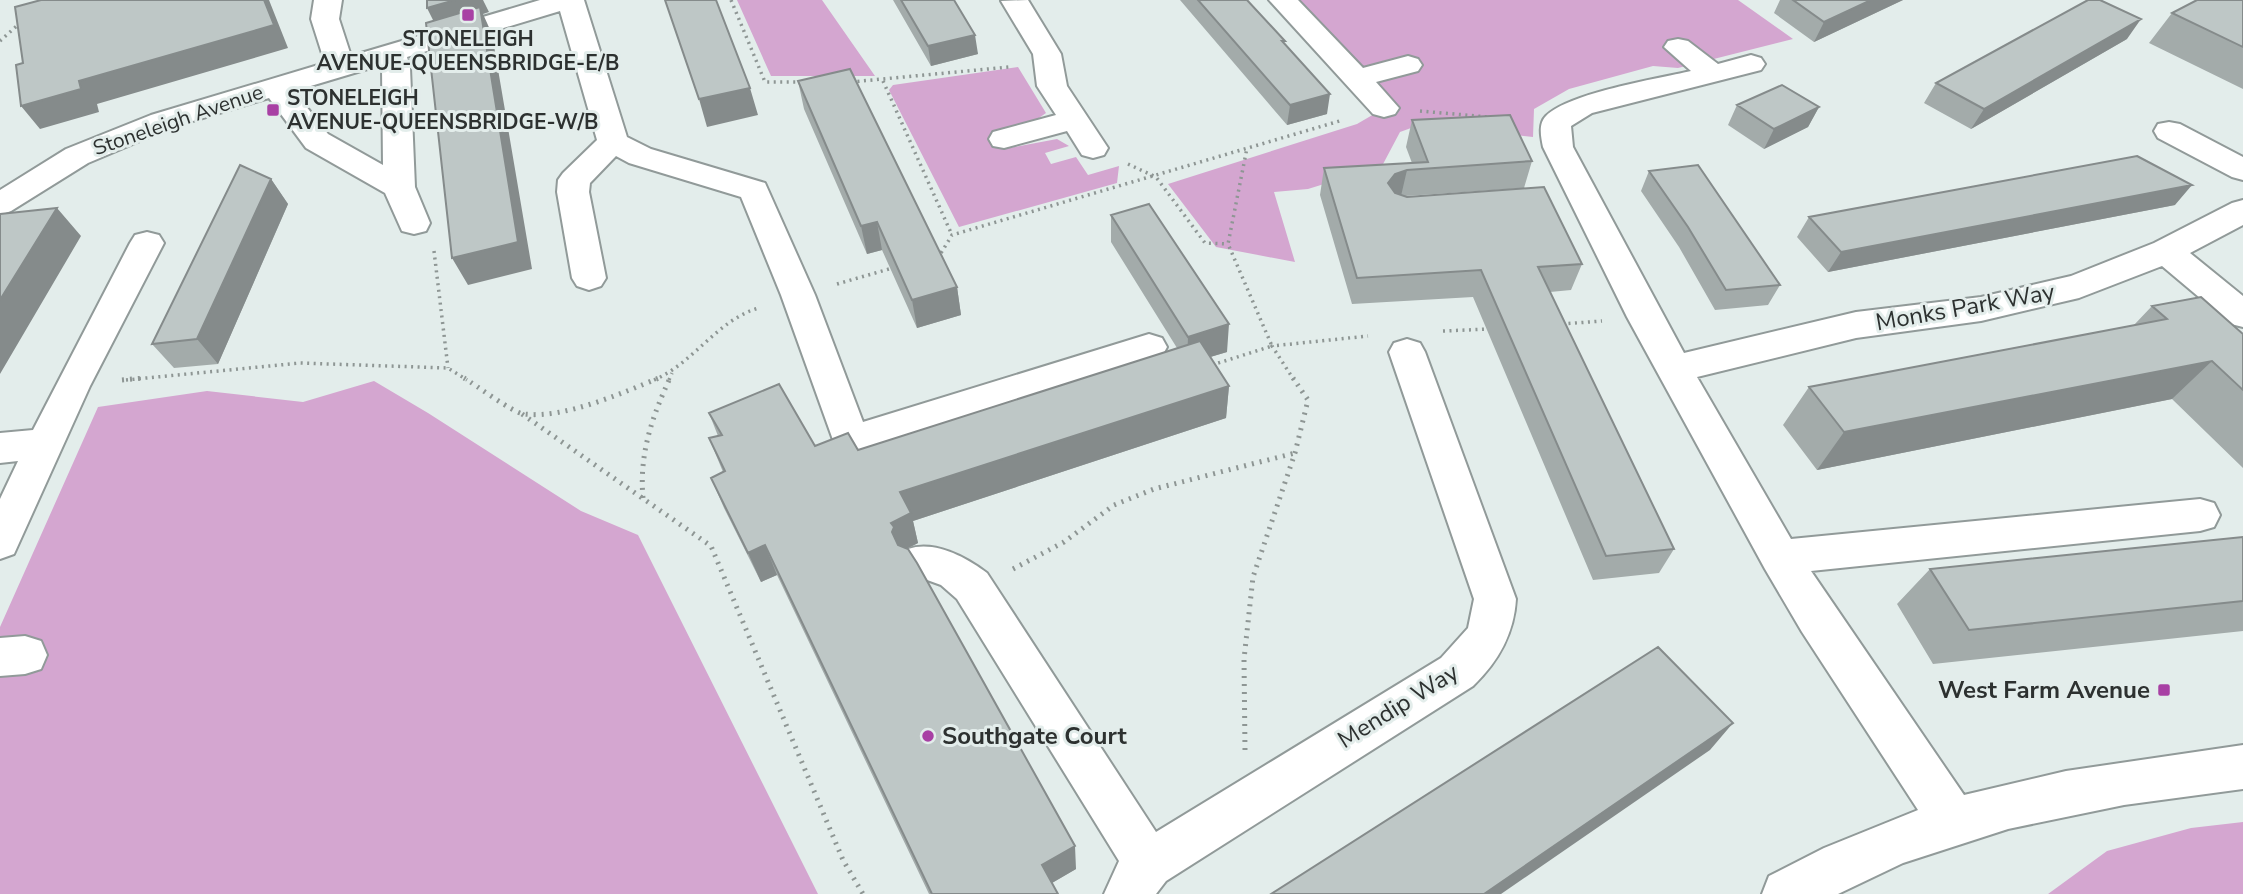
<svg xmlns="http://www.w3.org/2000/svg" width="2243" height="894" font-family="'Nunito Sans',sans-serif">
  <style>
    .green { fill: #d4a6d0 }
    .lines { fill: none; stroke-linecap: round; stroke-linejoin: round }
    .minor-casing { stroke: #919a99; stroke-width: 4 }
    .path-far1 { stroke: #8e9694; stroke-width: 3.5; stroke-dasharray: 2 4.5; stroke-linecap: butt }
    .path { stroke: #8e9694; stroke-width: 5; stroke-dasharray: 2 6; stroke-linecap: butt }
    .minor { fill: #fff; fill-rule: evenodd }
    .wall { fill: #a3abaa }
    .shaded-wall { fill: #858b8b }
    .building { fill: #bec7c6; stroke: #858b8b; stroke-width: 2 }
    .poi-dot { fill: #a840a4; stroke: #e3edeb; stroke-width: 2.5 }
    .labels { text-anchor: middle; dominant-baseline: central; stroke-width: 6; stroke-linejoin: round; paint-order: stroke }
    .far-poi-label { font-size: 21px; font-weight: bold; fill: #2d3130; stroke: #e3edeb }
    .far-street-label { font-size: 21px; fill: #2d3130; stroke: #e3edeb }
    .street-label { font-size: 24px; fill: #2d3130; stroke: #e3edeb }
    .poi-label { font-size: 24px; font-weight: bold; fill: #2d3130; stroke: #e3edeb; text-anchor: end }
  </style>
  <rect width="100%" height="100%" fill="#e3edeb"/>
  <!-- green -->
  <path class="green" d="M737 0H822L875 76H771Z
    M1298 0H1738L1793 39 1678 68 1653 66 1569 89 1534 109 1533 137 1422 124 1400 132 1382 166 1308 189 1274 192 1295 262 1216 247 1168 184 1357 124 1393 103Z
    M1018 67 1046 113 1036 120 994 132 1004 149 1057 139 1069 146 1045 153 1051 164 1076 157 1088 175 1119 166 1117 183 959 227 889 90 893 85Z
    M374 381 428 413 581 511 638 535 818 894H0V627L98 407 207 391 303 402Z
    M2243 822V894H2048L2107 851 2191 828Z"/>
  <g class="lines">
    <!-- minor casing -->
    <g class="minor-casing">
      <path id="minor" d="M314 0H342L339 19 351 56 540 0H584L627 137 651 149 765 183 815 295 863 422 1149 334 1162 338 1167 347 1162 356 851 456 837 451 781 295 741 197 629 163 616 156 590 183 589 192 606 278 601 286 589 290 577 286 572 278 557 192 558 180 563 173 597 140 560 11 407 57 410 68 415 187 430 223 426 231 414 234 402 231 385 193 306 148 269 98 173 127 88 163 11 211 0 215V190L66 149 151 115 325 63 311 19ZM381 65 382 68 383 165 328 134 294 91Z
        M1028 0 1061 54 1067 86 1108 148 1104 155 1093 158 1082 155 1067 131 1004 148 993 146 989 139 993 132 1056 115 1037 86 1033 54 1001 1Z
        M1269 0H1298L1363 68 1408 56 1418 59 1422 65 1418 71 1376 82 1399 108 1395 114 1384 117 1373 114Z
        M1678 39 1688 41 1718 64 1751 55 1761 58 1765 64 1761 70 1592 113 1571 126 1573 147 1684 353 1856 312 1981 297 2071 276 2154 243 2232 203 2243 200V225L2190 253 2243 296V327L2231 324 2162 266 2079 298 1981 321 1856 338 1697 377 1791 539 2200 499 2214 503 2220 515 2214 527 2200 531 1811 571 1964 795 2066 771 2243 745V789L2124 805 2008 829 1903 863 1838 894H1762L1769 876 1824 848 1918 810 1802 632 1765 569 1627 317 1543 147C1541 137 1538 124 1546 116 1569 93 1656 79 1691 71L1664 47 1668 41Z
        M2169 122 2180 124 2243 157V180L2232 177 2158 138 2154 131 2158 124Z
        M147 232 159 235 164 243 90 386 14 554 0 559V499L18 461 0 463V433L33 430 130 243 135 235Z
        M1407 339 1420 343 1425 352 1516 599C1514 634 1498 662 1473 686L1166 881 1156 894H1104L1119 861 957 599 941 585 908 573 902 561 908 549C934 540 966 557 987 573L1156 832 1441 658 1468 628 1474 599 1389 352 1394 343Z
        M25 636 41 641 47 655 41 669 25 674 0 676V638Z"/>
    </g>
    <!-- path-far1 -->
    <path class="path-far1" d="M731 0 765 82H803
      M0 41 20 23
      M883 81 952 235
      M851 82 1009 67
      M1420 111 1488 117
      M1128 164 1156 177 1205 243 1228 244
      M434 251 448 368
      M935 255 941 253 952 235 1343 120
      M837 284 896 267
      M1562 324 1602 321
      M1443 331 1490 329
      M1212 365 1272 346 1228 244 1247 148
      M126 380 300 363 448 368 467 380
      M654 380C694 363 718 319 759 308
      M669 380 672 373
      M1294 380 1272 346 1368 336"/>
    <!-- path -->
    <path class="path" d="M464 378C476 385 513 413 524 414 564 419 622 393 659 378
      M122 380 144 378
      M522 414 711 546 843 860 863 894
      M643 498C639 454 652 417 670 378
      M1013 569 1064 542 1114 505 1154 489 1295 453
      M1245 750 1244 659 1253 577 1295 453 1308 400 1293 378"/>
    <!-- minor -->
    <use href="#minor" class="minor"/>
  </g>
  <!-- wall -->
  <path class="wall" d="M893 0H954L978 54 931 66Z
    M1180 0H1247L1327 114 1287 125Z
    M1780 0H1903L1814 42 1774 13Z
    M2243 0V89L2149 43 2172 13Z
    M2127 39 1971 129 1924 103 1936 83Z
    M798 81 957 287 961 315 917 328 882 250 867 254 804 109Z
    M1737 105 1819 107 1808 127 1764 149 1728 125Z
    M1412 120 1532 161 1524 188 1405 196 1582 264 1571 290 1550 292 1674 549 1659 573 1593 580 1473 297 1352 304 1320 195 1324 168 1412 163 1406 147Z
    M1649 171 1780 285 1768 305 1715 310 1679 247 1641 191Z
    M271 179 288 204 218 364 174 368 152 344Z
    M2175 205 1828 272 1797 237 1809 217Z
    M1111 215 1227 352 1210 357 1229 386 1226 418 913 521 918 543 907 549 1076 869 1052 883 1058 894H929L777 575 761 582 724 508 711 478 723 472 709 438 718 436 709 413 815 446 858 450 1177 348 1111 242Z
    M2152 306 2243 334V468L2172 399 1817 470 1783 425 1809 387 2134 325Z
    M2243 537V631L1933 664 1897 604 1930 569Z"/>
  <!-- shaded-wall -->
  <path class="shaded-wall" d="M264 0H269L288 48 97 104 99 112 40 129 21 106Z
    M455 0H483L489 12 483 14 492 34 532 269 468 285 452 258 437 28 427 8Z
    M1871 0H1903L1814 42 1824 22Z
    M2141 19 2127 39 1971 129 1984 109Z
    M975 35 978 54 931 66 928 46Z
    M750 88 758 115 707 127 699 99Z
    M1330 94 1327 114 1287 125 1290 105Z
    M1819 107 1808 127 1764 149 1774 129Z
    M1407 170 1401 196 1389 201 1388 183 1395 174Z
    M271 179 288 204 218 364 197 339Z
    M2192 185 2175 205 1828 272 1841 252Z
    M57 208 81 236 0 374V300Z
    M877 222 882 250 867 254 861 226Z
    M957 287 961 315 917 328 912 300Z
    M1229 324 1227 352 1187 364 1188 337Z
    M2212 361 2172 399 1817 470 1844 432Z
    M1229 386 1226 418 913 521 918 543 900 552 892 532 891 523 900 492Z
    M765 545 777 575 761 582 748 553Z
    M1733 723 1710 750 1501 894H1484Z
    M1075 846 1076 869 1045 887 1042 865Z"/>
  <!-- building -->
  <path class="building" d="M41 0H264L274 25 79 81 81 89 21 106 16 65 23 63 15 7Z
    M427 0H455L427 8Z
    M665 0H716L750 88 699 99Z
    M901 0H954L975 35 928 46Z
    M1198 0H1247L1285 41H1282L1330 94 1290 105Z
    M1793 0H1871L1824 22Z
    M2088 0H2100L2141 19 1984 109 1936 83Z
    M2197 0H2243V47L2172 13Z
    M480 7 518 242 452 258 426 23Z
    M850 69 957 287 912 300 877 222 861 226 798 81Z
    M1782 85 1819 107 1774 129 1737 105Z
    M1510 115 1532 161 1407 170 1395 174 1388 183 1395 193 1407 197 1544 187 1582 264 1538 267 1674 549 1606 556 1481 270 1357 278 1324 168 1428 162 1412 120Z
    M2137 156 2192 185 1841 252 1809 217Z
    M240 165 271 179 197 339 152 344Z
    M1698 165 1780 285 1726 290 1688 227 1649 171Z
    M1149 204 1229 324 1188 337 1111 215Z
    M57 208 0 300V214Z
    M2201 297 2243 334V390L2212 361 1844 432 1809 387 2167 319 2152 306Z
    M1200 341 1229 386 900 492 911 513 891 523 894 527 892 532 898 545 908 549 917 563 1075 846 1042 865 1058 894H932L765 545 748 553 711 478 725 471 709 438 722 435 709 413 779 384 815 446 848 433 858 450Z
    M2243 537V601L1969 630 1930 569Z
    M1658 647 1733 723 1484 894H1271Z"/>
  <!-- markers -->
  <g class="poi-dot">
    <rect x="461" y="8" width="14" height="14" rx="3.5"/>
    <rect x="266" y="103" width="14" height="14" rx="3.5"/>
    <rect x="2157" y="683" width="14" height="14" rx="3.5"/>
    <circle cx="928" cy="736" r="7"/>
  </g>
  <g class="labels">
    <!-- far-poi labels -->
    <g class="far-poi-label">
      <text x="468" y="39">STONELEIGH<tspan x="468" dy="24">AVENUE-QUEENSBRIDGE-E/B</tspan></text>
      <text x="287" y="98" text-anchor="start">STONELEIGH<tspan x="287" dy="24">AVENUE-QUEENSBRIDGE-W/B</tspan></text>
    </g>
    <!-- far-street labels -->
    <g class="far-street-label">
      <text transform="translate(178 120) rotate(-19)">Stoneleigh Avenue</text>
    </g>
    <!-- street labels -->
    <g class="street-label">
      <text transform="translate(1965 307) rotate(-10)">Monks Park Way</text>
      <text transform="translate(1398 706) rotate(-32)">Mendip Way</text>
    </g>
    <!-- poi labels -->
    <g class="poi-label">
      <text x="2150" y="690">West Farm Avenue</text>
      <text x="942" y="736" text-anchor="start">Southgate Court</text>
    </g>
  </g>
</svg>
